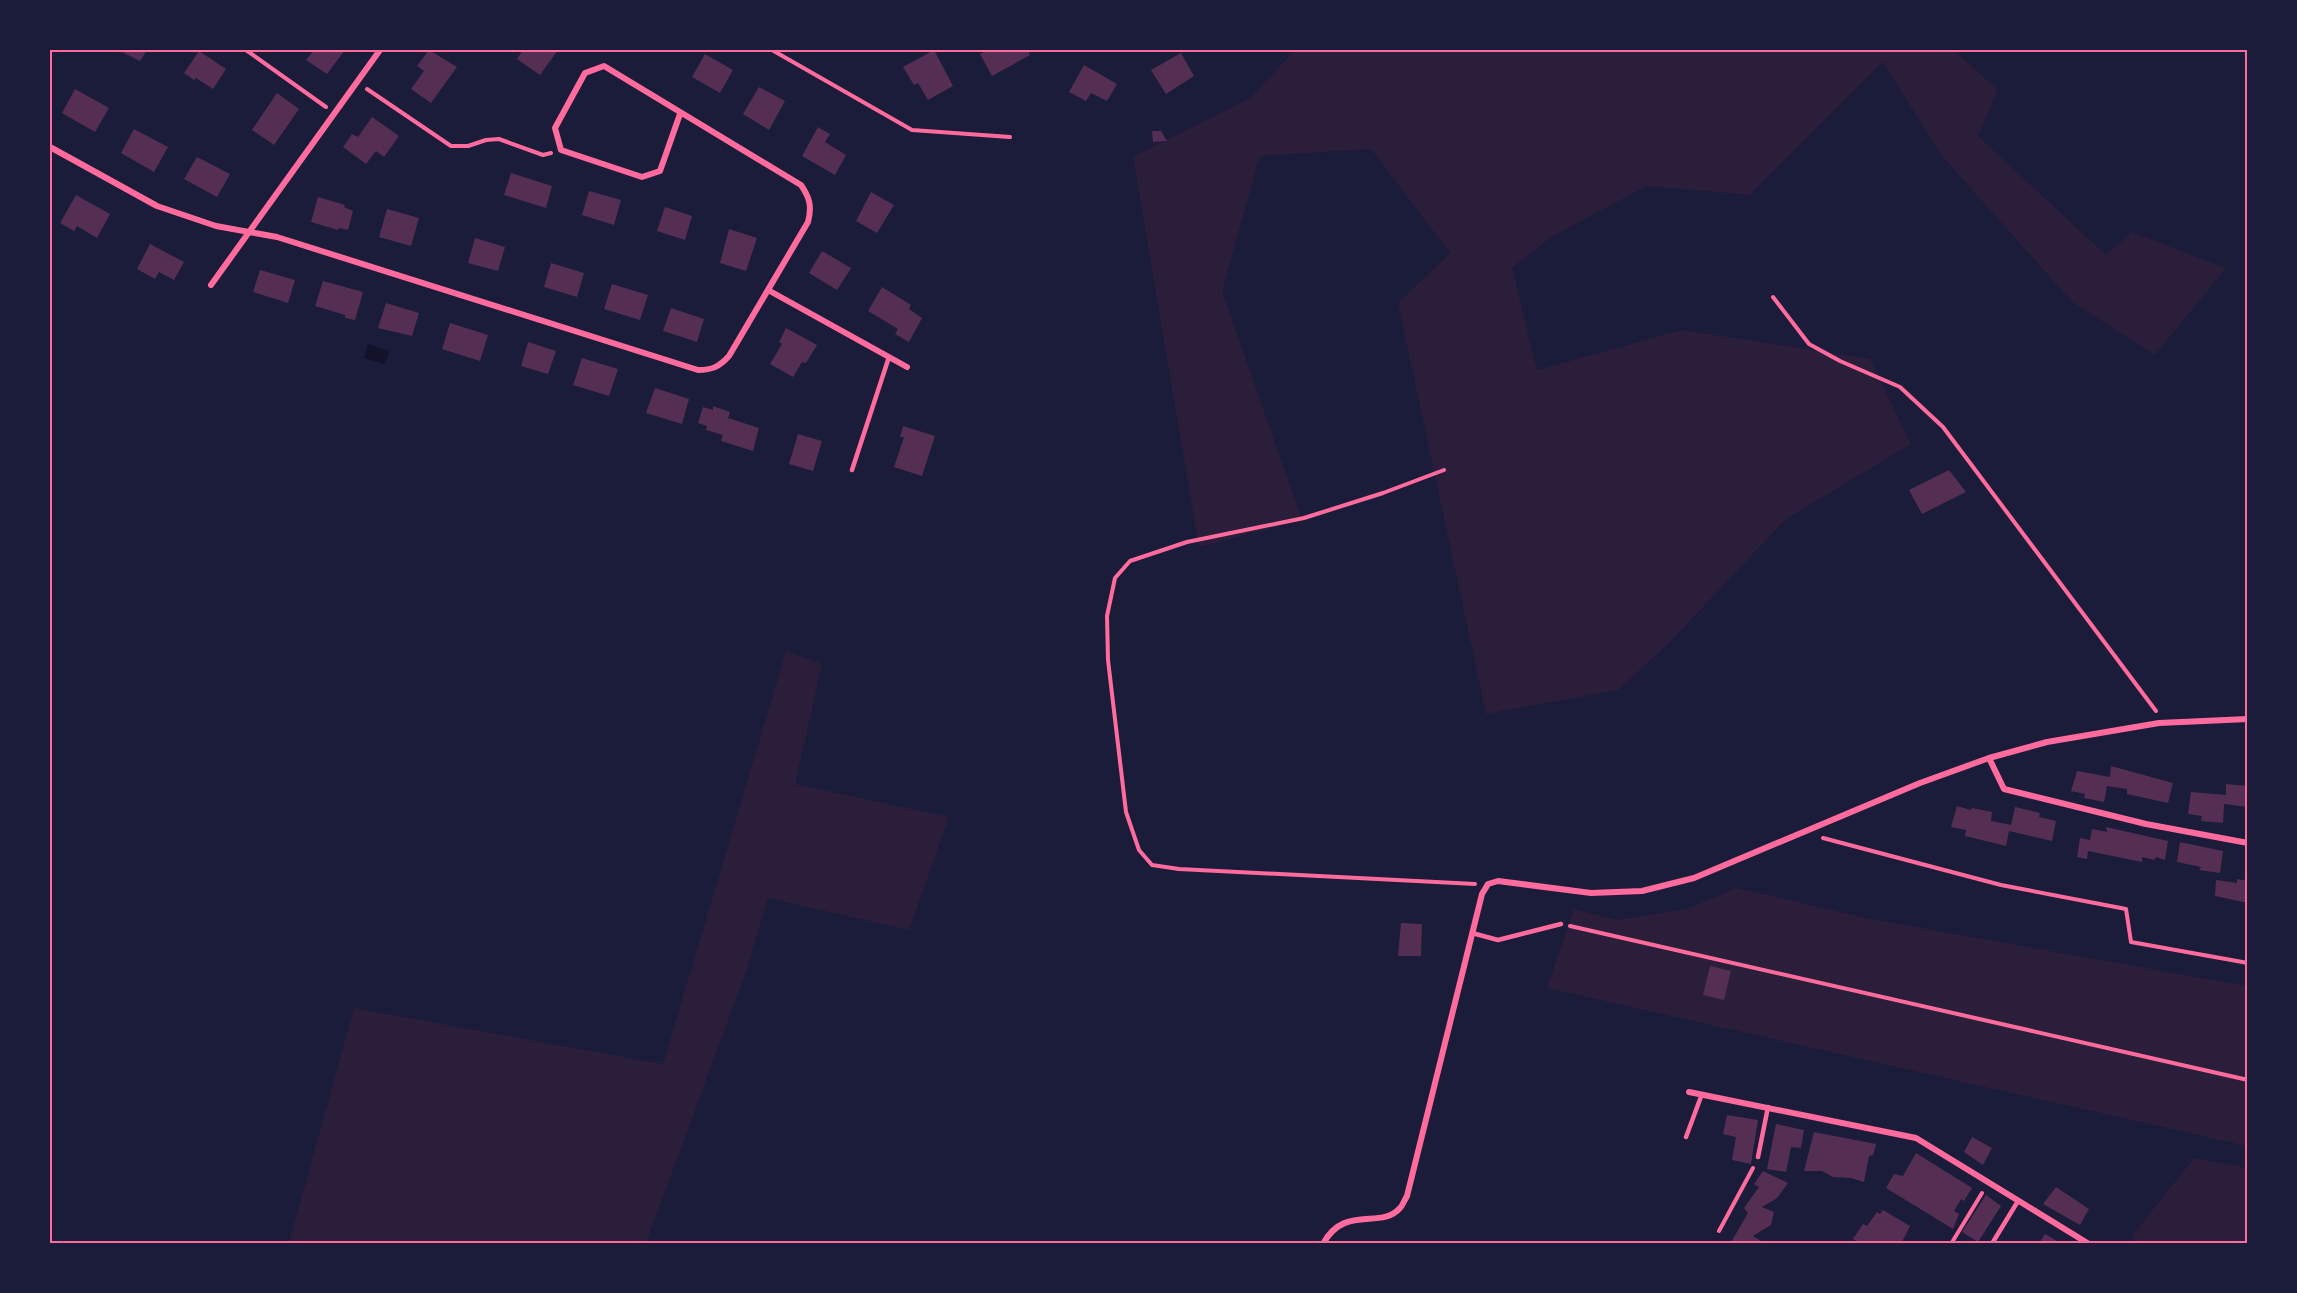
<svg xmlns="http://www.w3.org/2000/svg" width="2297" height="1293" font-family="Helvetica,sans-serif">
  <style>
    .green { fill: #2a1e3b }
    .water { fill: #12122b }
    .building { fill: #542f53 }
    .lines { fill: none; stroke-linecap: round; stroke-linejoin: round }
    .path { stroke: #ff6b9d; stroke-width: 4 }
    .service { stroke: #ff6b9d; stroke-width: 4.5 }
    .minor { stroke: #ff6b9d; stroke-width: 6 }
    .neatline { fill: none; stroke: #ff6b9d; stroke-width: 2 }
  </style>
  <rect width="100%" height="100%" fill="#1b1b3a"/>
  <!-- green -->
  <path class="green" d="M1295 50H1954L1998 90 1978 136 2106 255 2132 232 2226 268 2155 355 2072 302 1941 155 1883 62 1749 195 1647 186 1551 237 1512 268 1537 370 1682 330 1870 359 1911 444 1786 519 1668 644 1618 690 1486 714 1398 303 1450 253 1371 149 1260 156 1222 291 1302 520 1199 547 1133 157 1250 98Z
    M786 651 822 664 795 784 949 817 909 930 768 898 747 969 646 1243H289L354 1008 663 1064Z
    M1737 888 1871 919 2247 986V1146L1547 988 1574 909 1617 920 1686 909Z
    M2194 1158 2247 1168V1243H2134L2132 1236Z"/>
  <!-- water -->
  <path class="water" d="M368 344 390 351 385 364 364 358Z"/>
  <!-- building -->
  <path class="building" d="M118 50H147L140 61Z
    M314 50H345L327 74 306 60Z
    M429 50 457 67 431 103 411 89 424 71 417 66Z
    M523 50H558L540 75 517 59Z
    M934 50 953 86 928 100 918 83 914 85 903 67Z
    M988 50H1027L1030 55 992 76 980 54Z
    M199 51 226 69 213 89 196 78 194 80 184 73Z
    M1181 53 1194 76 1166 94 1151 70Z
    M705 54 733 70 720 93 692 77Z
    M1084 65 1117 84 1107 101 1091 93 1086 101 1069 92Z
    M759 87 785 101 769 130 743 114Z
    M75 89 109 108 95 132 62 113Z
    M277 93 299 109 274 145 252 130Z
    M372 117 399 136 384 157 376 151 366 164 343 147 352 134 358 137Z
    M818 127 830 134 825 142 846 155 835 175 802 156Z
    M134 129 168 147 154 172 121 153Z
    M1152 131H1161L1167 141 1153 142Z
    M197 157 230 174 217 197 184 179Z
    M511 173 552 186 546 208 504 195Z
    M589 191 621 200 614 225 582 215Z
    M871 192 894 205 877 233 856 221Z
    M76 195 110 214 97 238 77 226 74 231 60 223Z
    M318 197 345 205 344 207 353 211 348 230 339 228 338 230 311 222Z
    M665 207 692 216 685 240 657 231Z
    M387 209 419 218 411 246 379 237Z
    M729 229 757 238 746 271 720 263Z
    M475 238 505 247 498 271 468 263Z
    M150 244 184 262 174 280 159 272 155 279 137 269Z
    M822 251 851 268 837 290 809 273Z
    M551 263 584 273 577 297 544 287Z
    M260 270 295 280 288 303 253 292Z
    M323 281 363 292 355 320 345 318V315L315 306Z
    M612 284 648 295 640 320 604 309Z
    M882 287 911 305 909 309 922 318 909 342 895 334 898 329 868 311Z
    M386 303 419 313 412 336 378 328Z
    M671 308 704 319 697 342 663 331Z
    M450 323 488 335 480 361 442 349Z
    M786 328 817 345 806 363 802 362 793 377 770 364 782 344 779 342Z
    M528 342 556 351 548 374 521 366Z
    M582 358 618 369 609 396 573 385Z
    M655 388 689 399 682 424 646 413Z
    M713 406 730 412 728 418 759 428 753 451 721 441 723 435 706 430 707 426 698 423 703 407 713 410Z
    M903 426 935 436 922 476 894 467 904 437H900Z
    M798 434 822 441 813 471 789 464Z
    M1949 470 1966 492 1922 514 1909 490Z
    M2111 766 2173 783 2168 803 2127 794V789L2107 786 2104 802 2084 798 2085 794 2071 791 2077 771 2110 777Z
    M2226 784 2248 786V807L2224 804 2223 823 2201 821 2202 816 2188 814 2191 792 2226 795Z
    M1957 806 1971 810 1972 808 1992 812 1991 821 2011 825 2015 807 2040 813 2039 817 2056 821 2052 841 2009 831 2006 846 1965 836 1966 830 1951 827Z
    M2106 827 2168 841 2165 860 2156 857 2154 860 2142 857V862L2088 851 2087 859 2077 857 2080 838 2090 840 2092 829 2107 832Z
    M2180 842 2223 851 2220 873 2199 870 2201 867 2177 862Z
    M2237 879 2248 881V903L2215 896 2216 880 2237 883Z
    M1401 923 1422 924 1421 956H1398Z
    M1710 966 1731 971 1724 1000 1703 995Z
    M1727 1115 1758 1120 1751 1164 1732 1160 1736 1137 1723 1134Z
    M1776 1124 1804 1130 1801 1148 1791 1147 1786 1172 1767 1169Z
    M1814 1132 1876 1144 1873 1155 1869 1156 1864 1182 1851 1178 1833 1177 1822 1171H1804Z
    M1972 1137 1992 1148 1983 1165 1964 1152Z
    M1916 1153 1972 1188 1964 1201 1961 1199 1954 1211 1959 1214 1953 1229 1886 1188 1894 1174 1903 1176Z
    M1763 1171 1788 1183 1777 1198 1762 1207 1774 1212 1771 1225 1753 1236 1766 1244H1730L1748 1213 1744 1208 1759 1187 1754 1184Z
    M2056 1187 2089 1209 2080 1225 2043 1204Z
    M1986 1195 2001 1206 1978 1242 1962 1232Z
    M1883 1210 1910 1226 1901 1244H1857L1858 1242 1853 1239 1863 1224 1867 1226 1877 1212 1880 1214Z
    M2045 1234 2062 1244H2039Z"/>
  <g class="lines">
    <!-- path -->
    <path class="path" d="M246 50 326 107
      M772 50 912 130 1010 137
      M367 89 451 146H468L486 140 499 139 543 155 551 153
      M1773 297 1809 344 1840 361 1900 387 1943 427 2156 711
      M1444 470 1383 493 1304 518 1187 542 1130 561 1115 578 1107 616 1108 660 1126 812 1139 850 1152 865 1179 869 1475 884
      M1823 838 2001 885 2126 909 2131 942 2248 963
      M1570 926 2248 1080
      M1719 1231 1753 1168
      M1951 1244 1982 1193"/>
    <!-- service -->
    <path class="service" d="M852 470 889 357
      M1472 933 1498 940 1561 924
      M1686 1137 1702 1094
      M1758 1157 1768 1107
      M1993 1242 2018 1201"/>
    <!-- minor -->
    <path class="minor" d="M50 147 157 206 216 226 277 237 698 370C712 370 719 367 729 356L808 222C812 207 810 198 801 185L604 66 585 73 555 128 561 150 642 177 660 171 680 114
      M211 285 380 50
      M768 290 907 367
      M1989 758 2004 789 2146 824 2248 843
      M1689 1092 1916 1138 2089 1244
      M1323 1244C1344 1204 1381 1230 1400 1208 1403 1205 1405 1199 1407 1196L1482 894 1488 884 1498 881 1591 893 1642 891 1694 878 1920 783 1989 758 2047 742 2159 723 2248 719"/>
  </g>
  <!-- border -->
  <rect width="2297" height="1293" fill="none" stroke="#1b1b3a" stroke-width="102"/>
  <rect x="51" y="51" width="2195" height="1191" class="neatline"/>
</svg>
